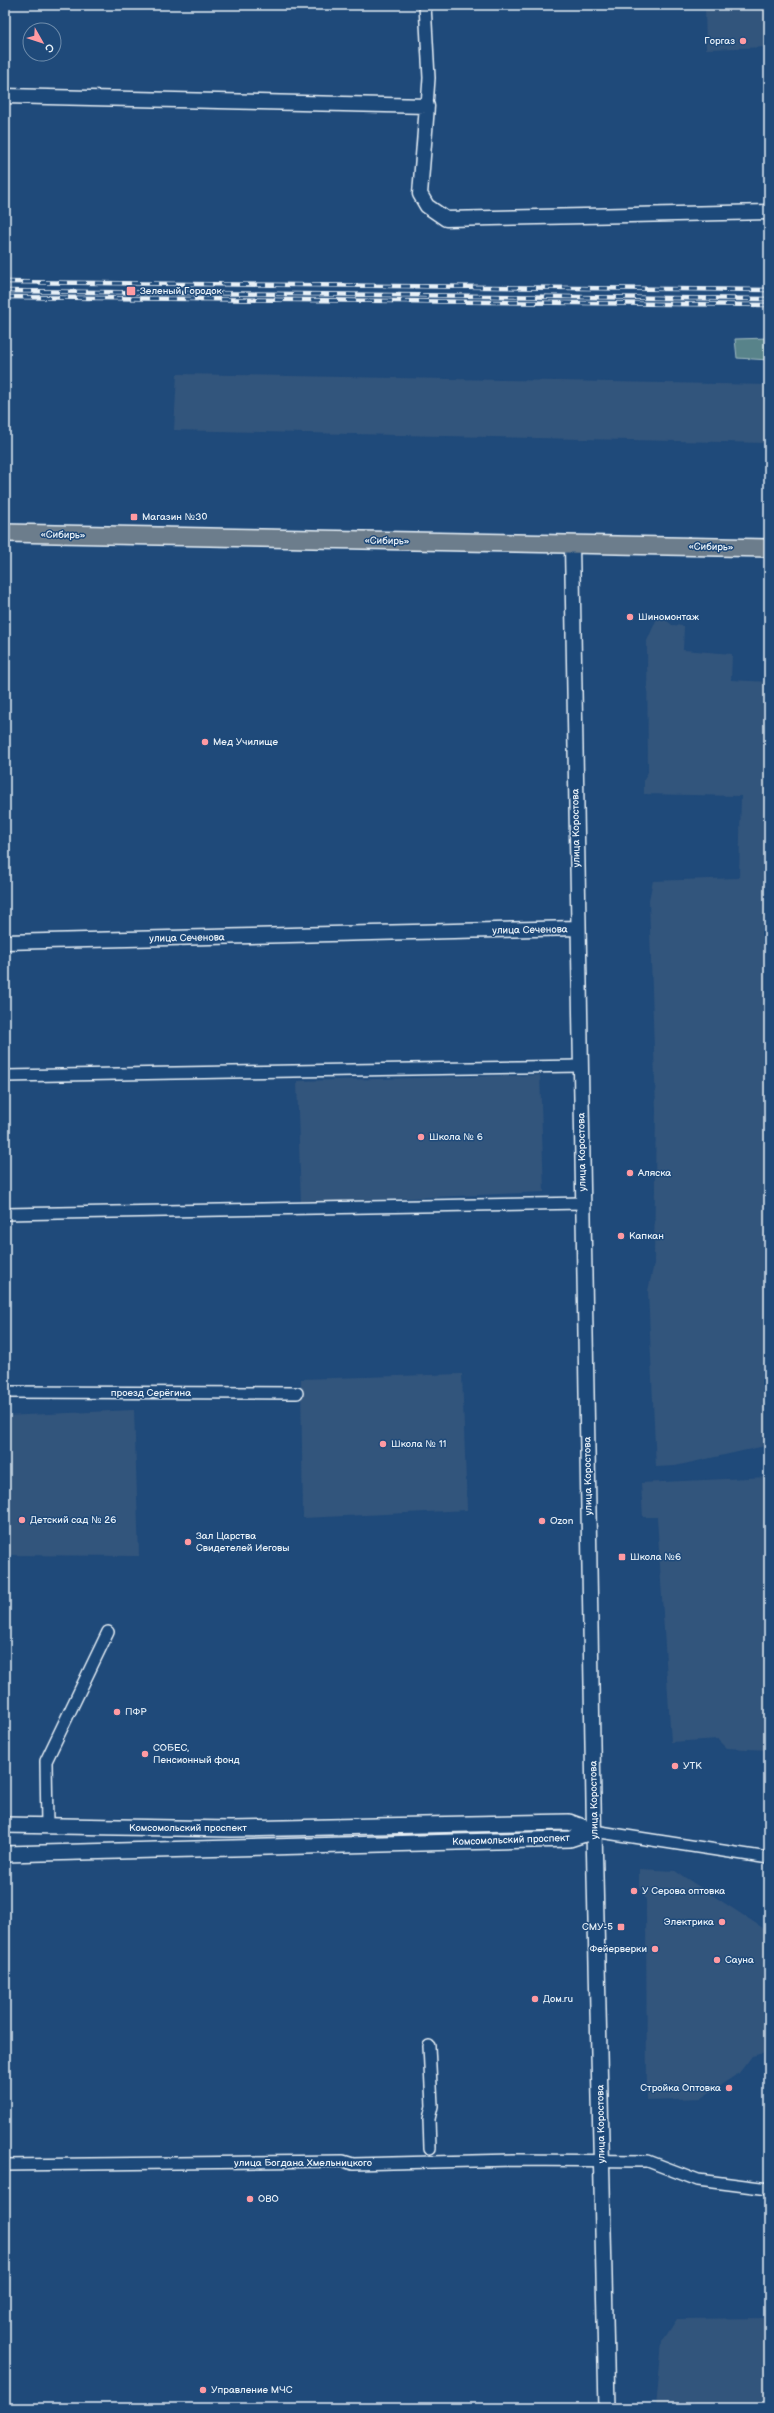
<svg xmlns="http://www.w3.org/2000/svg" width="774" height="2413" font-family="'Balsamiq Sans',sans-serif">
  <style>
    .built { fill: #33557c }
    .green { fill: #59838a; stroke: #a0bac1 }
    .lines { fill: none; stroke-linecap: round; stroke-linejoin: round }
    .minor-casing { stroke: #e8f1f8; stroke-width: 14 }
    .tertiary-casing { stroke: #e8f1f8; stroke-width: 17 }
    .secondary-casing { stroke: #e8f1f8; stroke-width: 18 }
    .primary-casing { stroke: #e8f1f8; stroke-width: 20 }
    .minor { stroke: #1f4a7a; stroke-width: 11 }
    .tertiary { stroke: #1f4a7a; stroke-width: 14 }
    .secondary { stroke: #1f4a7a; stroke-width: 15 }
    .primary { stroke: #6c7d8c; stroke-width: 17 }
    .rail-casing { stroke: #e8f1f8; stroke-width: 4.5 }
    .rail { stroke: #1f4a7a; stroke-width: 3; stroke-dasharray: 9; stroke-linecap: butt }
    .poi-dot { fill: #ff9aa2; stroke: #1f4a7a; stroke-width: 1.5 }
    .labels { text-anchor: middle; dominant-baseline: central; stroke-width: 3; stroke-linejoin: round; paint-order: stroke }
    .poi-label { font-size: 10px; fill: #e8f1f8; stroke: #1f4a7a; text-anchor: start }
    .street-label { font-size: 10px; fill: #e8f1f8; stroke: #1f4a7a }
  </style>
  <rect width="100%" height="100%" fill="#1f4a7a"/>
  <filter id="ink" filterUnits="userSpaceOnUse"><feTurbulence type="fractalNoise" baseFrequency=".025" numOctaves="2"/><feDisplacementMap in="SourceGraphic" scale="8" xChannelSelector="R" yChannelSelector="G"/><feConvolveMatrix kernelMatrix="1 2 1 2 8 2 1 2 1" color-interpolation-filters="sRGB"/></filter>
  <g filter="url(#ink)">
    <!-- built -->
    <path class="built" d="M705 5H769V47L706 49Z
      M177 374 769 385V443L174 430Z
      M659 614 672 625 684 626 683 650 732 654 731 680 769 682V1445L675 1466 656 1467 648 1291 654 1264 656 1109 649 900 653 881 739 878 741 796 644 794V780L648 772 647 641Z
      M540 1075 544 1192 301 1203 297 1081Z
      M462 1374 467 1510 303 1518 301 1379Z
      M134 1410 139 1556 5 1555V1416Z
      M769 1477V1750L727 1748 718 1739 671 1742 657 1517H643L641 1483Z
      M639 1869 675 1871 769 1932V2052L752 2056 739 2073 701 2098 647 2100 646 1900 639 1884Z
      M769 2318V2404L752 2408H719L718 2405 695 2408 693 2402 656 2408 662 2342 677 2319Z"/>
    <!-- green -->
    <path class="green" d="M769 338V360L737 358 735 339Z"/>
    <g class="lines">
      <!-- minor casing -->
      <g class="minor-casing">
        <path id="minor" d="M425 5 429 78 427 106
          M5 1076 581 1066
          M5 1214 583 1203
          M5 1392 297 1393
          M47 1825 46 1761 108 1632
          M594 1831 769 1858
          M429 2046 432 2106 429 2119 430 2148
          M5 2165 343 2161 353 2164 513 2160 648 2161 698 2180 769 2189"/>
      </g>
      <!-- tertiary casing -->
      <g class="tertiary-casing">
        <path id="tertiary" d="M5 96 427 106 420 194 427 206 446 219 769 212
          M572 544 594 1831
          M5 942 578 928"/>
      </g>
      <!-- secondary casing -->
      <g class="secondary-casing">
        <path id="secondary" d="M5 1825 231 1829 569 1822 594 1831
          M594 1831 607 2408
          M5 1854 570 1839 594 1831"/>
      </g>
      <!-- primary casing -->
      <g class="primary-casing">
        <path id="primary" d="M5 533 769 548"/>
      </g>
      <!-- minor -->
      <use href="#minor" class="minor"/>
      <!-- tertiary -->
      <use href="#tertiary" class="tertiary"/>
      <!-- secondary -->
      <use href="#secondary" class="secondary"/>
      <!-- primary -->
      <use href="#primary" class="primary"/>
      <!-- rail casing -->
      <g class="rail-casing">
        <path id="rail" d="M5 282 769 290
          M5 291 769 299
          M5 297 769 305"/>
      </g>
      <!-- rail -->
      <use href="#rail" class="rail"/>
    </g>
  </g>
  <!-- markers -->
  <g class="poi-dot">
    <circle cx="743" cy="41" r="4"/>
    <rect x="126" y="286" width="10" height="10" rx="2"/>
    <rect x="130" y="513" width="8" height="8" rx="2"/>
    <circle cx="630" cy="617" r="4"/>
    <circle cx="205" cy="742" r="4"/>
    <circle cx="421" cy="1137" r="4"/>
    <circle cx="630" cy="1173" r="4"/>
    <circle cx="621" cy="1236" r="4"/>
    <circle cx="383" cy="1444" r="4"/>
    <circle cx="22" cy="1520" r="4"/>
    <circle cx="542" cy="1521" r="4"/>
    <circle cx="188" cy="1542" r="4"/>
    <rect x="618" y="1553" width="8" height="8" rx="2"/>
    <circle cx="117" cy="1712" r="4"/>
    <circle cx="145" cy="1754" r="4"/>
    <circle cx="675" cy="1766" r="4"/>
    <circle cx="634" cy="1891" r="4"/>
    <circle cx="722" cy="1922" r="4"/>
    <rect x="617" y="1923" width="8" height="8" rx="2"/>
    <circle cx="655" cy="1949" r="4"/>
    <circle cx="717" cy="1960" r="4"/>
    <circle cx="535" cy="1999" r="4"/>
    <circle cx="729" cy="2088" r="4"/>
    <circle cx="250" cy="2199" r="4"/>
    <circle cx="203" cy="2390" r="4"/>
  </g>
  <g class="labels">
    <!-- poi labels -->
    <g class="poi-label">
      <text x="735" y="41" text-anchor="end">Горгаз</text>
      <text x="140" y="291">Зеленый Городок</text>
      <text x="142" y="517">Магазин №30</text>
      <text x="638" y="617">Шиномонтаж</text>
      <text x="213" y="742">Мед Училище</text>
      <text x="429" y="1137">Школа № 6</text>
      <text x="638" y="1173">Аляска</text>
      <text x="629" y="1236">Капкан</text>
      <text x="391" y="1444">Школа № 11</text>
      <text x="30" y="1520">Детский сад № 26</text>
      <text x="550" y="1521">Ozon</text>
      <text x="196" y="1536">Зал Царства<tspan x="196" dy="12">Свидетелей Иеговы</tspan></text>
      <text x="630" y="1557">Школа №6</text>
      <text x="125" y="1712">ПФР</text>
      <text x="153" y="1748">СОБЕС,<tspan x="153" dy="12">Пенсионный фонд</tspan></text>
      <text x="683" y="1766">УТК</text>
      <text x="642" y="1891">У Серова оптовка</text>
      <text x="714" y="1922" text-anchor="end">Электрика</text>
      <text x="613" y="1927" text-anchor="end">СМУ-5</text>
      <text x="647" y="1949" text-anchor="end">Фейерверки</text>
      <text x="725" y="1960">Сауна</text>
      <text x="543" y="1999">Дом.ru</text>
      <text x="721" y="2088" text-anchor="end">Стройка Оптовка</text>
      <text x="258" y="2199">ОВО</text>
      <text x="211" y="2390">Управление МЧС</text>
    </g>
    <!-- street labels -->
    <g class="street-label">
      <text transform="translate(63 535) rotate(1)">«Сибирь»</text>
      <text transform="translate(387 541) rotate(1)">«Сибирь»</text>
      <text transform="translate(711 547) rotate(1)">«Сибирь»</text>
      <text transform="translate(576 828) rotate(-91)">улица Коростова</text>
      <text transform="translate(530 930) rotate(-1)">улица Сеченова</text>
      <text transform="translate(187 938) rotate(-1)">улица Сеченова</text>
      <text transform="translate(582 1152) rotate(-91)">улица Коростова</text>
      <text x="151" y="1393">проезд Серёгина</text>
      <text transform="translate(588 1476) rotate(-91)">улица Коростова</text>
      <text transform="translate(594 1800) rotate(-91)">улица Коростова</text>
      <text x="188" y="1828">Комсомольский проспект</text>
      <text transform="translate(511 1840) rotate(-2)">Комсомольский проспект</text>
      <text transform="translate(601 2124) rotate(-91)">улица Коростова</text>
      <text x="303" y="2163">улица Богдана Хмельницкого</text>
    </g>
  </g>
  <!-- margin -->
  <rect width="774" height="2413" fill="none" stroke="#1f4a7a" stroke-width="20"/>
  <rect x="10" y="10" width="754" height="2393" fill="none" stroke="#e8f1f8" stroke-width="1.5" filter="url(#ink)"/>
  <!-- north arrow -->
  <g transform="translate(42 42) rotate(129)"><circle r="19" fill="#1f4a7a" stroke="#6f8dac"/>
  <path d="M0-3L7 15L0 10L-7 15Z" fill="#ff9aa2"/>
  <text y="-6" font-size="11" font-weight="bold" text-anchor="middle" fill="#e8f1f8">С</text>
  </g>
</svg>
